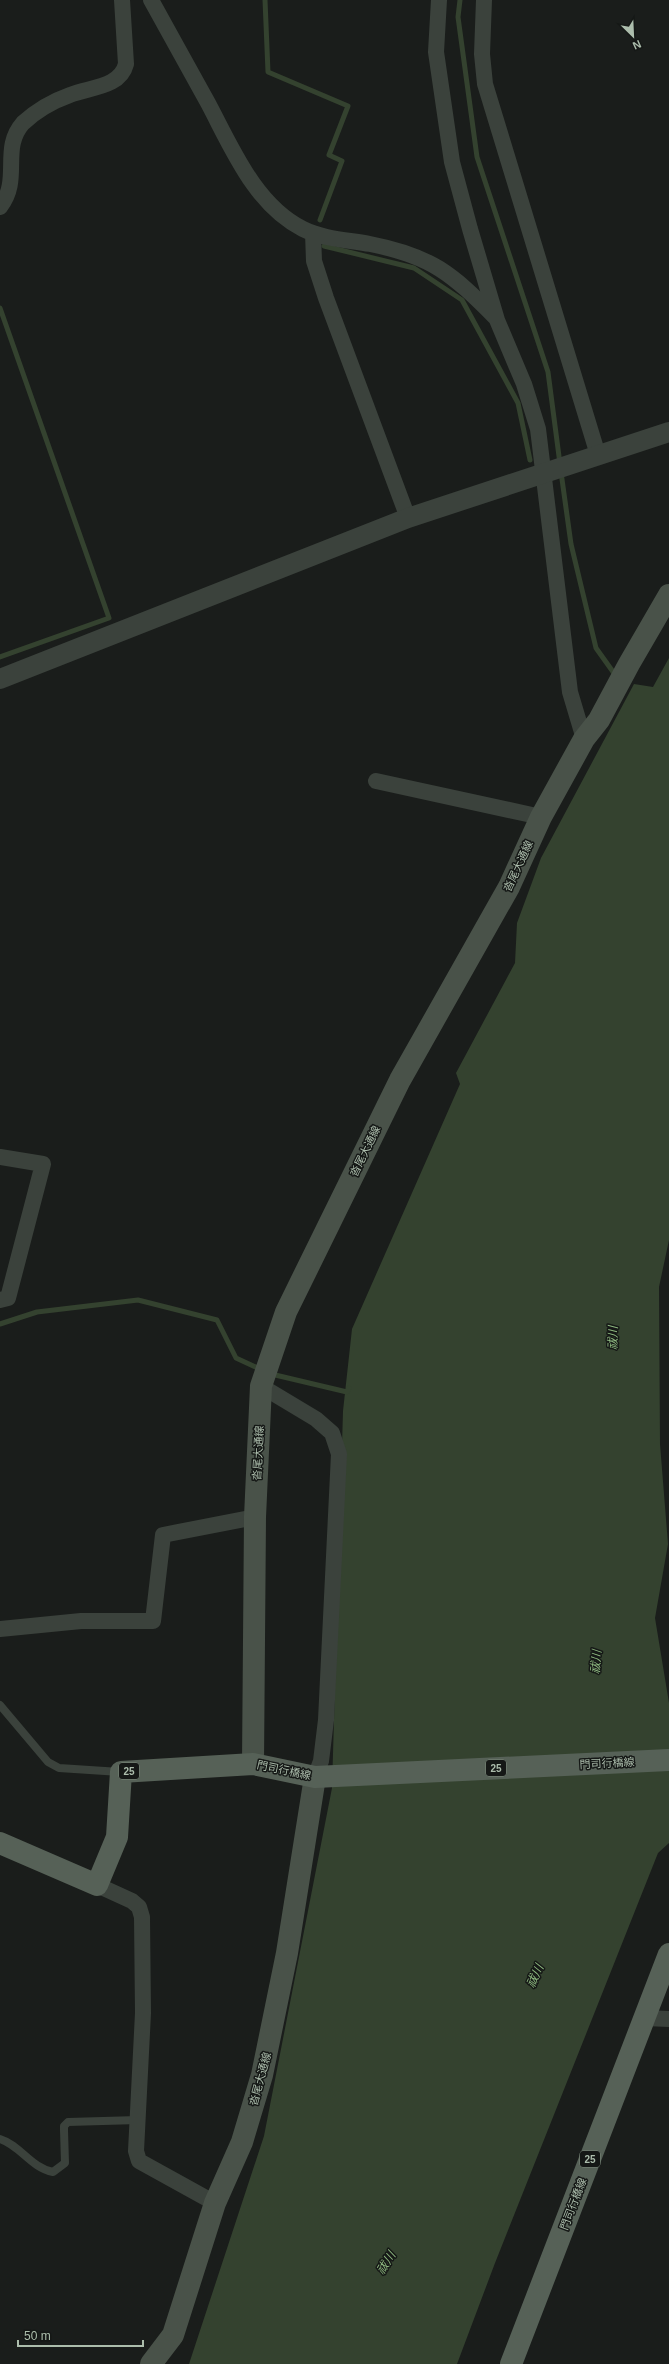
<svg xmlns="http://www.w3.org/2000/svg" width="669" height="2364" font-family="Helvetica,'Noto Sans JP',sans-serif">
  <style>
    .water { fill: #34422f }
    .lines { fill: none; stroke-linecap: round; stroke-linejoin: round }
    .stream { stroke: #34422f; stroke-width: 5 }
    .service { stroke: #3b423c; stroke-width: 8 }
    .minor { stroke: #3b423c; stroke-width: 16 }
    .tertiary { stroke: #3b423c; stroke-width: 20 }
    .secondary { stroke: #495249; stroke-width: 22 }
    .primary { stroke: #566157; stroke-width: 22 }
    .labels { text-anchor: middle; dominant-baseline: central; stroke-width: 3; stroke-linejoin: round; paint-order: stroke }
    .shield { fill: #151816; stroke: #7f8c7f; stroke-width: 1 }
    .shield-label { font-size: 10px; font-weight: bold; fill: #acbdac }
    .street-label { font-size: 11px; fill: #acbdac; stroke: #151816 }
    .water-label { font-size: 12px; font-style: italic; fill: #8fba81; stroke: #151816 }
  </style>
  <rect width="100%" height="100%" fill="#1a1d1b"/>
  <!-- water -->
  <path class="water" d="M669 658V1240L659 1287 660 1444 668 1544 655 1618 669 1703V1843L658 1853 495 2263 457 2364H189L264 2136 332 1788 343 1411 352 1329 460 1084 456 1073 515 963 517 923 541 858 634 684 653 687Z"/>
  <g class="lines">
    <!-- stream -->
    <path class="stream" d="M265 0 268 72 348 106 329 155 342 161 320 220
      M460 0 458 17 477 157 548 372 560 464
      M324 246 414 268 462 300 518 403 530 460
      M0 308 109 618 0 657
      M561 472 571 544 596 648 616 676
      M0 1324 37 1312 138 1300 217 1320 236 1358 262 1370
      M271 1374 347 1392 349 1388"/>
    <!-- service -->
    <path class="service" d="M0 1705 48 1762 59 1768 120 1772
      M0 2139C20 2145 31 2168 53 2172L65 2163 64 2130V2126L68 2122 138 2120"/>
    <!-- minor -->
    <path class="minor" d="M151 0C170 34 189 69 208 103 232 148 255 205 303 229 323 239 348 240 370 244 432 256 452 274 495 317
      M439 0 436 52 452 162 470 229 497 320 524 384 538 429 570 692 584 739
      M484 0 482 54 485 84 598 455
      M0 207C22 179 0 149 23 123 36 111 53 101 70 95 89 87 120 88 126 64L122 0
      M313 233 314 261 326 298 408 518
      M376 781 541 817
      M0 1157 43 1164 8 1298 0 1300
      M261 1386 316 1419 332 1433 339 1454 326 1720 321 1761 315 1777
      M0 1629 81 1621H153L163 1535 255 1517
      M97 1885 132 1901 139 1907 142 1917 143 2013 136 2151 139 2161 215 2203
      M645 2018 669 2019"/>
    <!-- tertiary -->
    <path class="tertiary" d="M0 679 408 518 669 432"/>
    <!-- secondary -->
    <path class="secondary" d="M253 1764 255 1517 261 1386 286 1312 400 1080 509 887 541 817 584 739 599 720 629 664 669 595
      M151 2364 173 2335 215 2203 242 2142 262 2075 287 1953 315 1777"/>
    <!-- primary -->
    <path class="primary" d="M0 1843 97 1885 117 1837 121 1772 253 1764 315 1777 669 1760
      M511 2364 669 1954"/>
  </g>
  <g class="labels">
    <!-- shield labels -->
    <g class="shield">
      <rect x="486" y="1760" width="20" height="16" rx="3"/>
      <rect x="119" y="1763" width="20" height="16" rx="3"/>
      <rect x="580" y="2151" width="20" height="16" rx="3"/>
    </g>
    <g class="shield-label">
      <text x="496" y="1768">25</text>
      <text x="129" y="1771">25</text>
      <text x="590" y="2159">25</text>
    </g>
    <!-- street labels -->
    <g class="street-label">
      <text transform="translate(518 866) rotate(-65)">沓尾大通線</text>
      <text transform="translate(365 1151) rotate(-64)">沓尾大通線</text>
      <text transform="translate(258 1453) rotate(-87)">沓尾大通線</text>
      <text transform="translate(607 1763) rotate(-3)">門司行橋線</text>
      <text transform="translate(284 1770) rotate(12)">門司行橋線</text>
      <text transform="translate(260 2079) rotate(-75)">沓尾大通線</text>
      <text transform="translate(573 2204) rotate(-69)">門司行橋線</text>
    </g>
    <!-- water labels -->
    <g class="water-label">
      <text transform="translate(613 1338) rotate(-89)">祓川</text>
      <text transform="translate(596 1662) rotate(-85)">祓川</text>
      <text transform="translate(535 1976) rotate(-66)">祓川</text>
      <text transform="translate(386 2263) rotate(-58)">祓川</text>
    </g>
  </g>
  <!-- north arrow -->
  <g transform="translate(633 36) rotate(156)" stroke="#151816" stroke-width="3" paint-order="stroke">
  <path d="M0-3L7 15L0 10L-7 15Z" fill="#acbdac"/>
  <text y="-6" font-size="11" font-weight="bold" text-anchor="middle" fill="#acbdac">N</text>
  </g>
  <!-- scale -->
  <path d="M18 2340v6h125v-6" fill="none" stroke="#acbdac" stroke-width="2"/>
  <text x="24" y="2340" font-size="12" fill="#acbdac" stroke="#151816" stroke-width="3" paint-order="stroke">50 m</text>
</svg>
